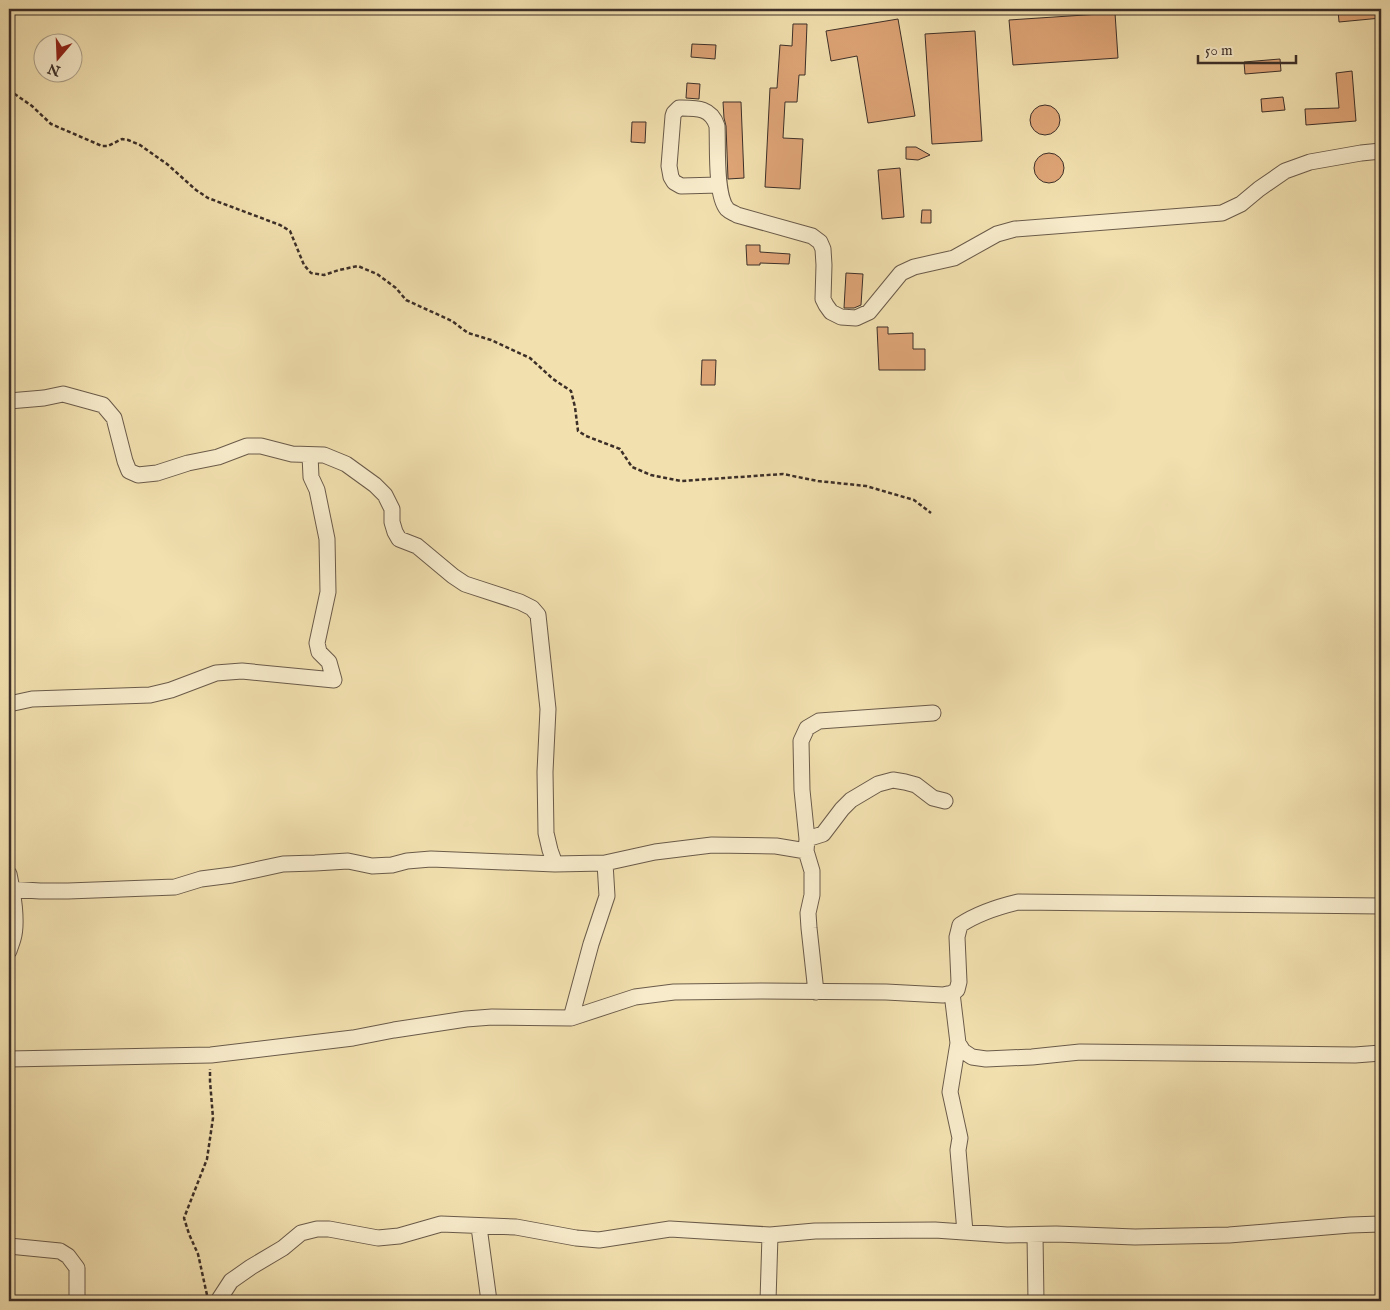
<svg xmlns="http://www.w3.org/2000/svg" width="1390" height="1310" font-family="'IM FELL English',serif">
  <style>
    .building { fill: #dea476; stroke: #3c2f28 }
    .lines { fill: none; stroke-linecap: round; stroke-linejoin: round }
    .minor-casing { stroke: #6a5b4a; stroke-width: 17 }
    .path { stroke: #3c2f28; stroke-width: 2.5; stroke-dasharray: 4 2.5; stroke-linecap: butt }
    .minor { stroke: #f7ebcb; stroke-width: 15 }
  </style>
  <rect width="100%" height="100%" fill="#f2e0af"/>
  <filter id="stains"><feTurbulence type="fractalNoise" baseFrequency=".004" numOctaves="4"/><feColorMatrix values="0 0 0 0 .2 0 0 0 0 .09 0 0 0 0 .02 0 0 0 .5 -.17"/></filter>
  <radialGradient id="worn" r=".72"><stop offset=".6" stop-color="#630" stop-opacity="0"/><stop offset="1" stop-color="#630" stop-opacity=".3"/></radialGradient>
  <!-- building -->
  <path class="building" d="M1353 9H1381V18L1339 22 1338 10Z
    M1115 13 1118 58 1013 65 1009 20Z
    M898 19 915 116 868 123 857 56 831 61 826 31Z
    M793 24H807L805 75H799L797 102H785L783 138 803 139 800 189 765 187 770 88H777L780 45 792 46Z
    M975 31 982 141 932 144 925 34Z
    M692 44 716 45 715 59 691 57Z
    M1280 59 1281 71 1245 74 1244 62Z
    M1352 71 1356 121 1306 125 1305 109 1339 108 1336 73Z
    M687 83 700 84 699 99 686 98Z
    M1283 97 1285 110 1262 112 1261 99Z
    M723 102H741L744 178 728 179 726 126 724 118Z
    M1030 120a15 15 0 1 1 30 0a15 15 0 1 1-30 0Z
    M632 122H646L645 143 631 142Z
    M906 147H916L930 155 918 160 906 159Z
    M1034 168a15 15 0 1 1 30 0a15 15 0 1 1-30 0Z
    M900 168 904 217 882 219 878 170Z
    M922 210H931V223H921Z
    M746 245H760V252L790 254 789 264 760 263V265H747Z
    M846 273 863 274 861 305 854 308H844Z
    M877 327H888V334L913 333V349H925V370H879Z
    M702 360H716L715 385H701Z"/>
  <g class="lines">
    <!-- minor casing -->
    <g class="minor-casing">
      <path id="minor" d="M719 185 681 186 674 182 671 177 669 166 673 116 674 113 679 108C696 108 711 107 717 126 718 145 715 195 727 209 730 212 734 213 737 215L812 236 820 242 823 249 824 265 823 299 826 305 831 312 841 317 856 318 869 312 901 273 914 267 954 258 997 234 1015 229 1222 213 1241 204 1259 189 1285 171 1310 162 1361 153 1381 151
        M9 401 44 398 63 394 103 405 114 418 125 461 129 471 138 475 157 473 188 463 218 457 247 446H261L292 454 324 455 346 464 375 485 385 495 392 509V522L395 532 399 539 417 546 453 576 465 584 520 602 532 608 538 615 548 709 545 772 546 833 550 850 555 864
        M9 704 32 699 150 695 171 690 216 673 242 671 334 680 329 662 319 652 317 643 328 592 327 539 317 490 311 477 310 455
        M807 839 823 834 842 809 851 800 878 784 893 780 905 782 916 785 933 798 945 801
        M9 874C13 891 18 923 13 939 12 943 10 947 9 951
        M9 889 40 891H68L175 887 201 879 232 875 283 864 315 863 348 861 372 866 392 865 407 861 431 859 555 864 605 863 655 852 712 845 776 846 806 851
        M816 992 809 928 808 913 812 895V871L806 851 807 839 802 790 801 741 807 728 819 721 933 713
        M952 993 958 1043 963 1051 972 1057 986 1059 1032 1057 1080 1052 1355 1055 1381 1053
        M571 1018 591 944 607 896 605 863
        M958 1043 950 1092 960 1138 958 1150 965 1232
        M9 1059 211 1055 353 1038 394 1030 466 1019 492 1017 571 1018 635 997 674 992 761 991 886 992 943 995 952 993 957 990 959 982 957 937 960 925C978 913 997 907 1018 902L1381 906
        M479 1227 489 1301
        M1035 1235 1036 1301
        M9 1246 60 1251 68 1256 77 1268V1301
        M218 1301 231 1281 251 1267 283 1248 301 1233 317 1229H329L378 1238 399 1236 441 1224 516 1227 576 1238 599 1240 670 1229 770 1235 815 1231 935 1230 1007 1235 1056 1234 1135 1237 1229 1235 1350 1225 1381 1224
        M768 1301 770 1235"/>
    </g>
    <!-- path -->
    <path class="path" d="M9 90 32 106 51 124 102 146H108L122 139 128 140 140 145 167 164 196 190 208 198 280 225 290 231 304 265 311 273 324 275 339 270 358 266 377 274 396 288 406 300 452 321 468 333 491 340 530 358 553 379 571 391 575 407 578 431 586 436 620 449 632 467 651 475 681 481 783 474 818 481 866 486 914 500 931 513
      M207 1295 198 1254 189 1234 184 1218 207 1159 213 1118 210 1081V1069"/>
    <!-- minor -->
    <use href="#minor" class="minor"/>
  </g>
  <!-- margin -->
  <rect width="1390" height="1310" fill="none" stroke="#f2e0af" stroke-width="30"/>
  <rect x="10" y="10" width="1370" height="1290" fill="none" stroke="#3c2f28" stroke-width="2.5"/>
  <rect x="15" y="15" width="1360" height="1280" fill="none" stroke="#3c2f28"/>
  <!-- north arrow -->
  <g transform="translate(58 58) rotate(199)"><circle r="24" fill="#f7ebcb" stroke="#aca08a"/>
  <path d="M0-4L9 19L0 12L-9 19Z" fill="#8f2418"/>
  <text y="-8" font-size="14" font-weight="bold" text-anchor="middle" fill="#3c2f28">N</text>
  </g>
  <!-- scale -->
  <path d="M1198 55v8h98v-8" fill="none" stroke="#3c2f28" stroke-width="2.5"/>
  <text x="1205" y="55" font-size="15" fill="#3c2f28" stroke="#f7ebcb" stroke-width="4" paint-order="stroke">50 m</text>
  <rect width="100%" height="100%" filter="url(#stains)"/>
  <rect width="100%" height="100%" fill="url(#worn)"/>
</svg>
